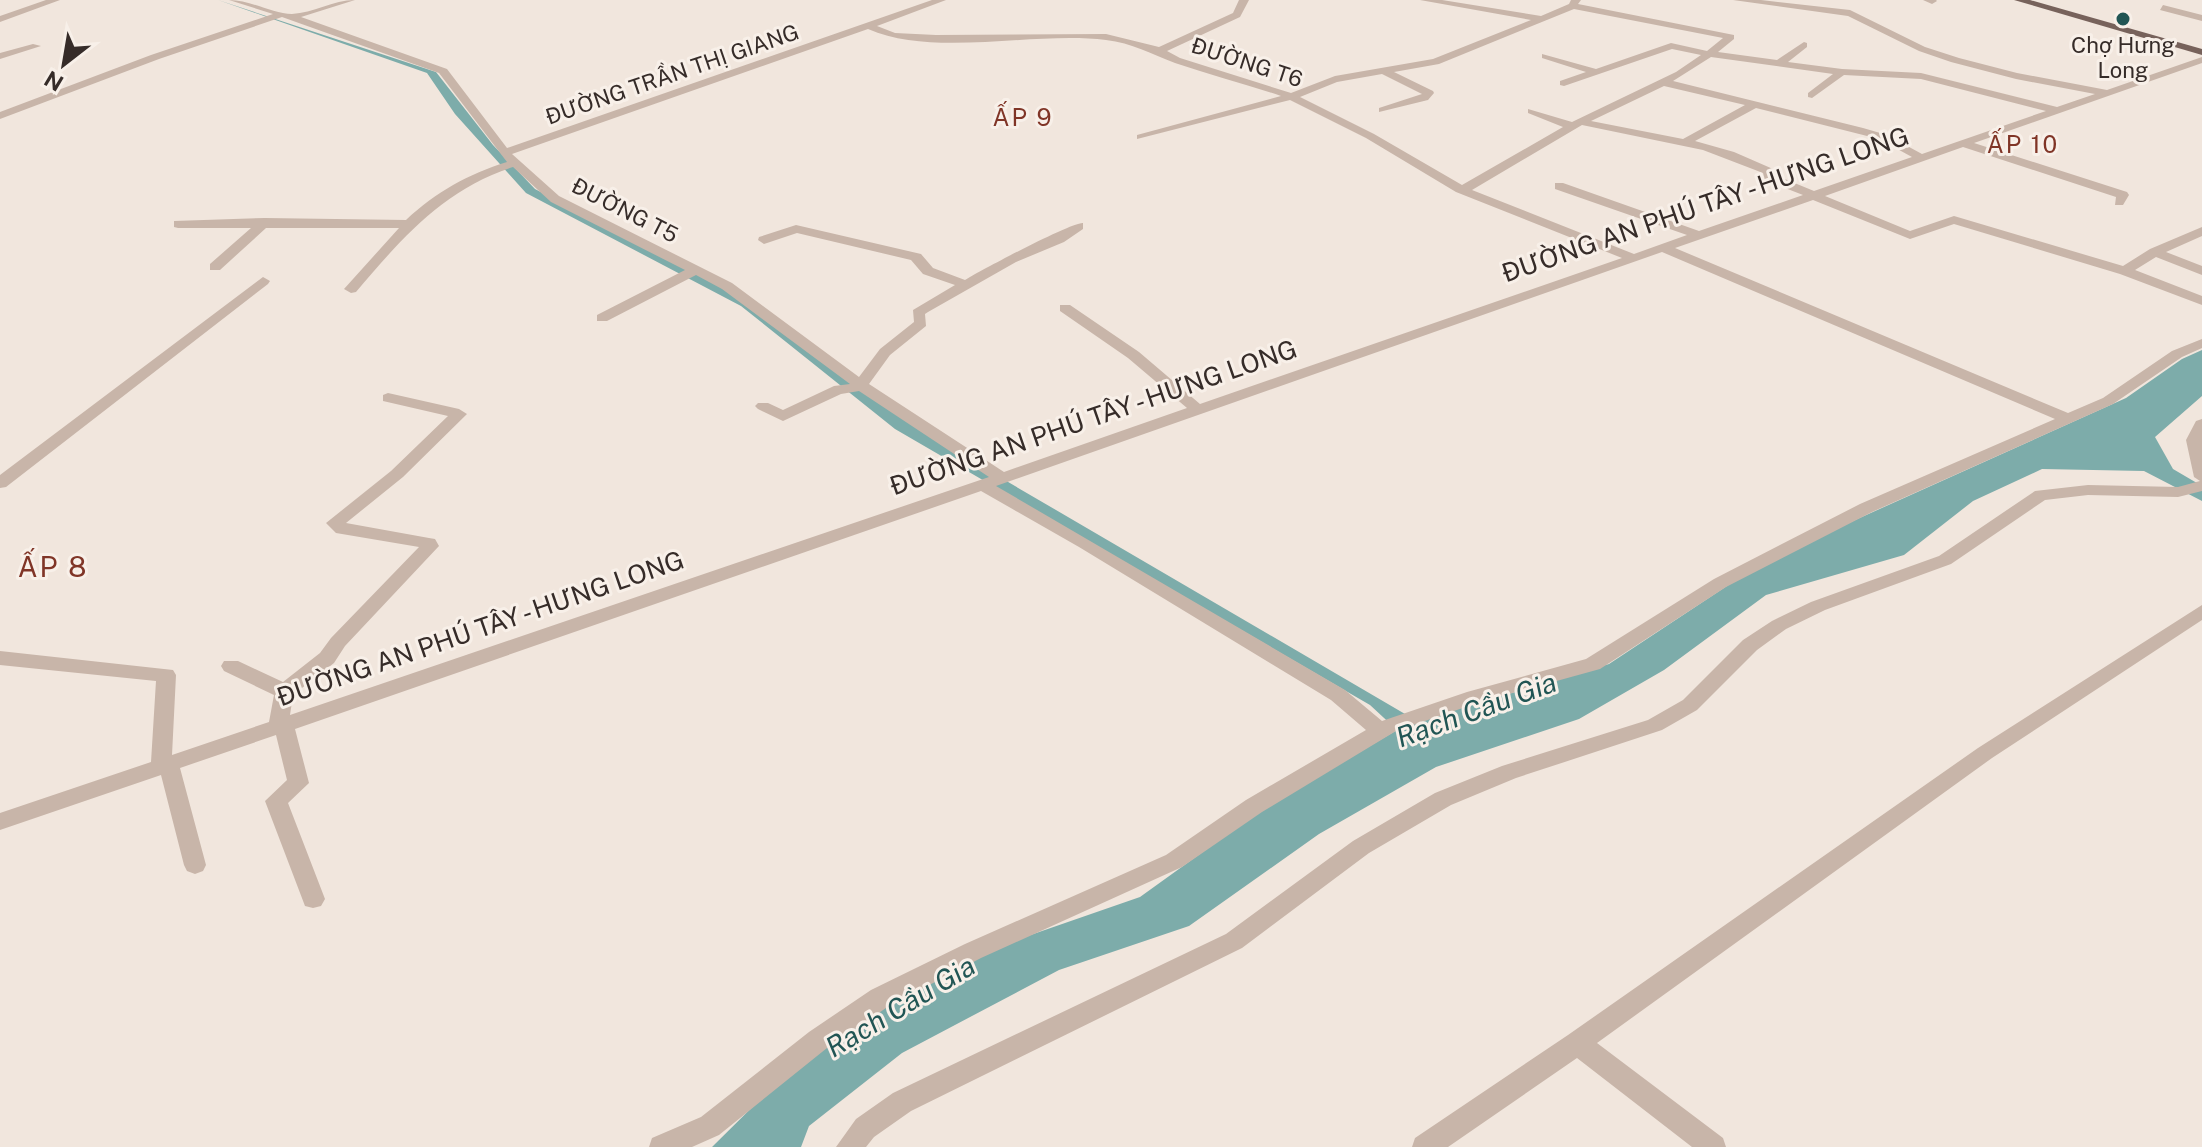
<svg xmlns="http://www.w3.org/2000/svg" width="2202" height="1147" font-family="'Public Sans',sans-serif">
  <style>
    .water { fill: #7dacaa }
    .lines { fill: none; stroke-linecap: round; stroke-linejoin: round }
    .minor { fill: #c8b5a9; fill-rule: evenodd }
    .major { fill: #77625b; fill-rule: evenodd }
    .poi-dot { fill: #215554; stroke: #f8f0e9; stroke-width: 3 }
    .labels { text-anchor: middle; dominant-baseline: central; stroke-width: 6; stroke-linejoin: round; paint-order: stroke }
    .far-poi-label { font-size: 22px; fill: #362c29; stroke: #f8f0e9 }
    .far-street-label { font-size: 22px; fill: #362c29; stroke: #f8f0e9 }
    .far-neighbourhood-label { font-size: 24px; letter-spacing: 2px; fill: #803527; stroke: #f8f0e9 }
    .street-label { font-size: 26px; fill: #362c29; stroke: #f8f0e9 }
    .neighbourhood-label { font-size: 28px; letter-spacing: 2px; fill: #803527; stroke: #f8f0e9 }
    .water-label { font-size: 28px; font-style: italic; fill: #215554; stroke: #f8f0e9 }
  </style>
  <rect width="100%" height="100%" fill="#f1e6dd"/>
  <!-- water -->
  <path class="water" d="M218 0 436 72 493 145 535 189 729 291 967 458 1417 721 1609 664 1742 576 1813 539 2126 398 2182 359 2202 350V396L2155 437 2173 469 2202 486V501L2144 471 2042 469 1973 501 1904 555 1766 595 1664 670 1579 719 1436 767 1319 834 1189 926 1059 970 902 1053 809 1126 801 1147H712L806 1054 883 1007 996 947 1140 897 1261 810 1397 730 1370 705 895 429 741 306 526 193 455 114 427 73Z"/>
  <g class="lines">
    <!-- minor -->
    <path class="minor" d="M46 0H60L0 22V16Z
      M229 0C251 0 273 14 292 14 313 13 333 0 355 0L301 17 447 69 507 148 932 0H946L877 26 895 33 936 35 1106 34 1159 47 1233 13 1239 0H1249L1240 17 1167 51 1180 58 1291 93 1335 76 1433 59 1531 20 1420 0H1442L1541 16 1569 4 1571 0H1581L1578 4 1734 35V39L1718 52 1777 60 1804 42 1807 43V47L1788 62 1842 69 1921 73 2057 107 2095 94 2016 79 1951 62 1919 51 1848 16 1733 0H1761L1850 10 1925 47 1959 58 2017 73 2107 90 2202 57V63L1974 143 2127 192 2129 195 2123 205H2115L2116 197 1963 147 1825 196 1910 231 1954 216 2123 266 2150 249 2202 227V236L2166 252 2202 266V275L2156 257 2135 270 2202 296V305L2120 274 1954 224 1910 239 1813 200 1675 248 2068 413 2103 398 2172 351 2202 339V348L2182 357 2113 404 1872 512 1726 587 1600 669 1480 702 1396 731 1262 812 1182 867 981 958 889 1006 827 1048 719 1135 692 1147H649L652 1138 701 1117 809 1032 871 990 965 944 1166 855 1246 800 1366 730 1331 700 1079 547 981 491 295 729 309 783 288 803 325 899 321 906 313 908 305 906 265 801 287 780 276 735 180 768 206 865 203 871 195 874 187 871 184 865 161 775 0 830V813L151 762 156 681 0 665V651L173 670 176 675 172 755 269 722 274 695 224 671 221 666 224 661H238L283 682 320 653 331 638 419 547 336 533 326 523 391 471 448 416 383 401V395L388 393 459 409 467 414 403 477 346 523 429 538 435 539 439 546 345 646 334 663 293 695 290 715 989 477 859 391 841 394 783 421 758 409 755 406 758 403H768L783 410 834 386 850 384 722 289 696 275 607 321H597V315L685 270 551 202 513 167C444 189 401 239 356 292L351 293 344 289 399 228H266L220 270H210V264L251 228H178L174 227V221L265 218 406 220C436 192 468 174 507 162L439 73 282 17 159 59 0 119V112L151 55 273 14ZM1574 9 1723 38 1707 51 1671 43 1596 69 1542 54V58L1586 72 1560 81V85L1564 86 1672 49 1701 55 1676 72 1572 122 1528 109V113L1563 127 1462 185 1374 134 1300 97 1337 82 1382 74 1422 94 1379 108V112L1428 100 1434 93 1433 91 1394 72 1439 64ZM868 29C935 58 1032 31 1106 40 1132 43 1151 54 1175 63 1210 75 1246 84 1281 96L1137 135V139L1290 100 1366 138 1456 192 1622 258 1200 404 1139 352 1070 305H1060V311L1128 358 1187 408 1004 472 869 384 890 355 926 326 925 314 928 312 1016 262 1064 242 1083 229V223C1072 222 981 270 965 280L933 268 921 254 796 225 759 237 758 240 764 244 797 233 911 260 923 274 955 285 913 310 914 322 880 349 859 377 732 283 559 196 512 154ZM1711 57 1833 74 1808 93V97L1812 98 1844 75 1921 79 2046 111 1922 154 1887 135 1863 128 1673 81ZM1664 86 1745 105 1683 139 1591 121ZM1756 108 1879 139 1912 157 1814 191 1775 175 1773 169 1734 152 1695 141ZM1582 125 1703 150 1763 173 1765 180 1803 195 1699 231 1563 183H1555V189L1687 235 1634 254 1472 190ZM1662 252 2055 419 1860 504 1714 579 1586 659 1467 692 1382 721 1345 690 996 486Z
      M1923 0H1936L1937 1 1932 4Z
      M2163 5 2202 15V21L2160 10Z
      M33 44 41 46 0 59V53Z
      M263 277 270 281 268 284 6 487 0 488V475Z
      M2202 419V491L2178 497 2088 495 2045 500 1951 564 1825 610 1786 629 1757 650 1697 710 1662 730 1516 778 1451 805 1369 853 1242 948 911 1111 874 1137 866 1147H836L856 1119 893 1093 1226 934 1353 841 1435 793 1502 766 1648 720 1683 700 1743 640 1772 621 1811 602 1939 556 2035 491 2088 485 2178 487 2200 481 2194 477 2186 440 2196 421Z
      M2202 605V620L1992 758 1597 1043 1723 1138 1726 1147H1692L1577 1058 1448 1147H1412L1415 1138 1568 1035 1978 748Z"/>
    <!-- major -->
    <path class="major" d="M2014 0H2030L2202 49V55Z"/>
  </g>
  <!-- markers -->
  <circle class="poi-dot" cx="2123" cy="19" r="8"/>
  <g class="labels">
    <!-- far-poi labels -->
    <g class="far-poi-label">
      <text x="2123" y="45">Chợ Hưng<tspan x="2123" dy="25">Long</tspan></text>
    </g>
    <!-- far-street labels -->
    <g class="far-street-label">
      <text transform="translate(1247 62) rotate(18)">ĐƯỜNG T6</text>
      <text transform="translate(672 74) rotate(-19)">ĐƯỜNG TRẦN THỊ GIANG</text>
      <text transform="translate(625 210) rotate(27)">ĐƯỜNG T5</text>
    </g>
    <!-- far-neighbourhood labels -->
    <g class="far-neighbourhood-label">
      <text x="1023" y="117">ẤP 9</text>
      <text x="2023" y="144">ẤP 10</text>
    </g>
    <!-- street labels -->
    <g class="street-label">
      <text transform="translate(1705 204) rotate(-19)">ĐƯỜNG AN PHÚ TÂY - HƯNG LONG</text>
      <text transform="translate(1093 417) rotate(-19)">ĐƯỜNG AN PHÚ TÂY - HƯNG LONG</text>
      <text transform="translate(480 628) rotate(-19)">ĐƯỜNG AN PHÚ TÂY - HƯNG LONG</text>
    </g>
    <!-- neighbourhood labels -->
    <g class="neighbourhood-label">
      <text x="53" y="566">ẤP 8</text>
    </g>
    <!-- water labels -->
    <g class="water-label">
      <text transform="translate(1476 709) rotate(-20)">Rạch Cầu Gia</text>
      <text transform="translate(900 1006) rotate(-31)">Rạch Cầu Gia</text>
    </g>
  </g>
  <!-- north arrow -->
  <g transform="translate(64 64) rotate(211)" stroke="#f8f0e9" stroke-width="6" paint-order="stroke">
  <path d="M0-6L14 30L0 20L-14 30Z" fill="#362c29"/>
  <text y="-12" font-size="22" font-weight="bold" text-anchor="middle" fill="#362c29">N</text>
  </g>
</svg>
